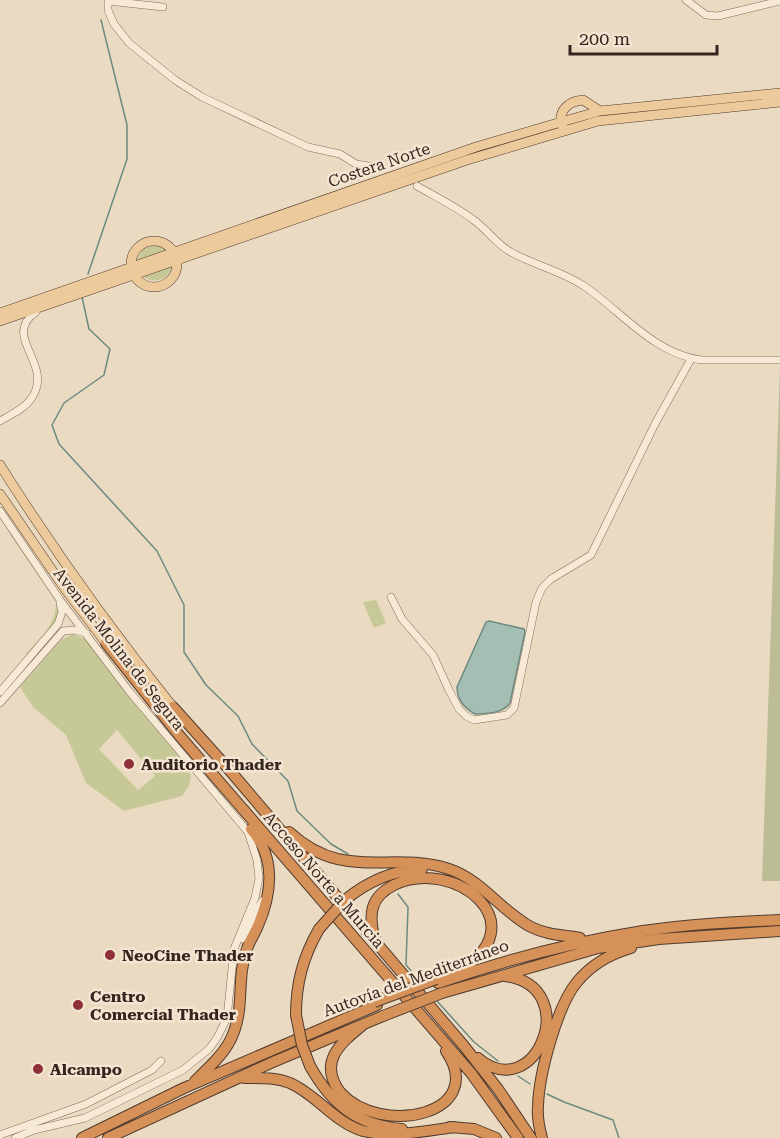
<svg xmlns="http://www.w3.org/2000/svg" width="780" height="1138" font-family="'Roboto Serif',serif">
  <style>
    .green { fill: #c7c897; fill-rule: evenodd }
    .cemetery { fill: #bcbd96 }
    .water { fill: #a4beb3; stroke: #6c8b80; stroke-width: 1.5 }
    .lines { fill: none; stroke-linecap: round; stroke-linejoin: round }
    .stream { stroke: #6c8b80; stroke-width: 1.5 }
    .minor-casing { stroke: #836c5b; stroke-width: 8 }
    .major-casing { stroke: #513b2f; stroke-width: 10 }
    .highway-casing { stroke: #513b2f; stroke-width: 12 }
    .minor { stroke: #f6e9d5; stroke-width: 7 }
    .major { stroke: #ecca9c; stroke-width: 9 }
    .highway { stroke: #d59158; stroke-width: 10 }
    .highway-bridge-casing { stroke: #513b2f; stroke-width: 12; stroke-linecap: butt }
    .highway-bridge { stroke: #d59158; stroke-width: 10 }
    .poi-dot { fill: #8e2f3a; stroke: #f3e5d1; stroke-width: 2 }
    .labels { text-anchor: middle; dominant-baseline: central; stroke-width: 5; stroke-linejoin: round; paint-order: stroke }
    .street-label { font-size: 16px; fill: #34261e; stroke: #f3e5d1 }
    .poi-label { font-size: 16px; font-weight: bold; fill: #34261e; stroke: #f3e5d1; text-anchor: start }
  </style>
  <rect width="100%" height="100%" fill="#ebdac2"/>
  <!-- green -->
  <path class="green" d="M155 245 162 246 167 250 137 260 142 250Z
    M172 266C168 280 154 285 142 276Z
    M9 533 12 534 59 603C58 629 43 639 27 656L26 654C40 638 56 625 56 602Z
    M376 600 386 623 374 628 363 602Z
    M73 634 85 639 188 768C194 779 189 787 182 796L124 811 86 783 66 735 33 707 20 687 61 640ZM117 730 155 776 138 790 99 749Z"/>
  <!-- cemetery -->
  <path class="cemetery" d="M780 368V881H762Z"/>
  <!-- water -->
  <path class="water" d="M489 621 524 629 525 632 510 703C502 714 488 713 475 714 464 708 457 699 457 687L486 622Z"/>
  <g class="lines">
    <!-- stream -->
    <path class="stream" d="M88 274 127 159V125L101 20
      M82 297 89 329 110 349 104 375 64 403 52 425 59 444 157 551 184 605V652L206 685 238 716 252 744 288 781 297 811 331 844 348 854
      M398 894 408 907 406 965 420 981
      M437 1001 474 1042 498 1061
      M518 1076 530 1084
      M547 1094 564 1102 613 1120 619 1138"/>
    <!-- minor casing -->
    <g class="minor-casing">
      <path id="minor" d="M686 0 706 15 718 16 780 1
        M108 1V10L114 24 129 43 175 80 202 97 308 147 340 154 356 164 380 168
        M108 1 163 7
        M417 186C436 197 457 207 475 221 487 230 497 244 509 251 533 265 560 270 584 286 621 311 655 355 702 360H780
        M0 421C10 415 24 409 31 399 56 364 0 337 36 312
        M0 511 60 600 129 691 248 832 257 860 259 878 255 898 234 949 227 1018 217 1038 209 1049 183 1070 85 1118 34 1130 15 1138
        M391 597 402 619 433 655 449 690 459 709 466 716 474 720 507 715 514 708 536 602 542 588 551 579 591 555 655 424 691 359
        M0 692 58 624 62 612 60 603
        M0 703 63 631 75 630 86 633
        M242 939 262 901
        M0 1135 86 1104 152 1070 161 1061"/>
    </g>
    <!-- major casing -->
    <g class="major-casing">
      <path id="major" d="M563 127C556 111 569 101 583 100L600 111
        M131 264a23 23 0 1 1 46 0a23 23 0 1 1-46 0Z
        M0 313 476 147 561 122 600 111 780 93
        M0 321 467 160 598 121 780 102
        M0 465C53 549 111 630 173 707
        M0 494 65 589 106 643"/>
    </g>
    <!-- highway casing -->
    <g class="highway-casing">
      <path id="highway" d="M106 643 178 734 471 1073 518 1138
        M173 707 226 766 464 1046 498 1089 531 1138
        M289 832C345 883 388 850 449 869 482 880 501 911 531 927 547 935 563 935 580 938
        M345 900C367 882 393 870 422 869
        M375 939C368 915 370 897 394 885 455 856 539 925 458 971
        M438 983C505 960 573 942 643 931 688 924 734 922 780 920
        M442 993 598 948 659 939 780 931
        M296 1015C296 983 303 957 319 929
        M364 1024C342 1042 317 1061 340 1092 381 1138 489 1114 446 1051
        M478 1058C536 1107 584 986 505 976
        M310 1066C332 1105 357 1125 402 1129
        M244 1078C260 1078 275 1077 290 1083 317 1095 334 1122 363 1131 393 1138 425 1131 455 1127
        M195 1081C223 1054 238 1041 240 999 241 982 241 965 247 949 249 942 254 935 257 928 272 894 277 859 251 829
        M450 1127 474 1129 496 1138
        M82 1138 184 1088 377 1005
        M108 1138 273 1062 383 1016
        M542 1138C539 1127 537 1117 538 1106 539 1074 557 1006 577 982 591 965 610 954 631 948"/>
    </g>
    <!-- minor -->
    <use href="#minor" class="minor"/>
    <!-- major -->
    <use href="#major" class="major"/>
    <!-- highway -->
    <use href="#highway" class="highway"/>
    <!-- highway-bridge casing -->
    <g class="highway-bridge-casing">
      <path id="highway-bridge" d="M319 929 345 900
        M374 1002 436 979
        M296 1015 302 1045 310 1066
        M383 1016 442 993"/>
    </g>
    <!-- highway-bridge -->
    <use href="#highway-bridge" class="highway-bridge"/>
  </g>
  <!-- markers -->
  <g class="poi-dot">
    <circle cx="129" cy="764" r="6"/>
    <circle cx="110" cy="955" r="6"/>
    <circle cx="78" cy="1005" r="6"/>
    <circle cx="38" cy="1069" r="6"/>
  </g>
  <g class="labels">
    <!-- street labels -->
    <g class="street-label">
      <text transform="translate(379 165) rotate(-19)">Costera Norte</text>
      <text transform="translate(119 649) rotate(52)">Avenida Molina de Segura</text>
      <text transform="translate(324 880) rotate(49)">Acceso Norte a Murcia</text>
      <text transform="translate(416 978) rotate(-20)">Autovía del Mediterráneo</text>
    </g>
    <!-- poi labels -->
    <g class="poi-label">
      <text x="141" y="764">Auditorio Thader</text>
      <text x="122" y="955">NeoCine Thader</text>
      <text x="90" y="996">Centro<tspan x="90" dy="18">Comercial Thader</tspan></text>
      <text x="50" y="1069">Alcampo</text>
    </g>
  </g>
  <!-- scale -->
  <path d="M570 45v9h147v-9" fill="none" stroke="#34261e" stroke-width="3"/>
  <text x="579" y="45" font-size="18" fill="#34261e" stroke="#f3e5d1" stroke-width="4.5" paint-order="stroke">200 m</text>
</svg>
